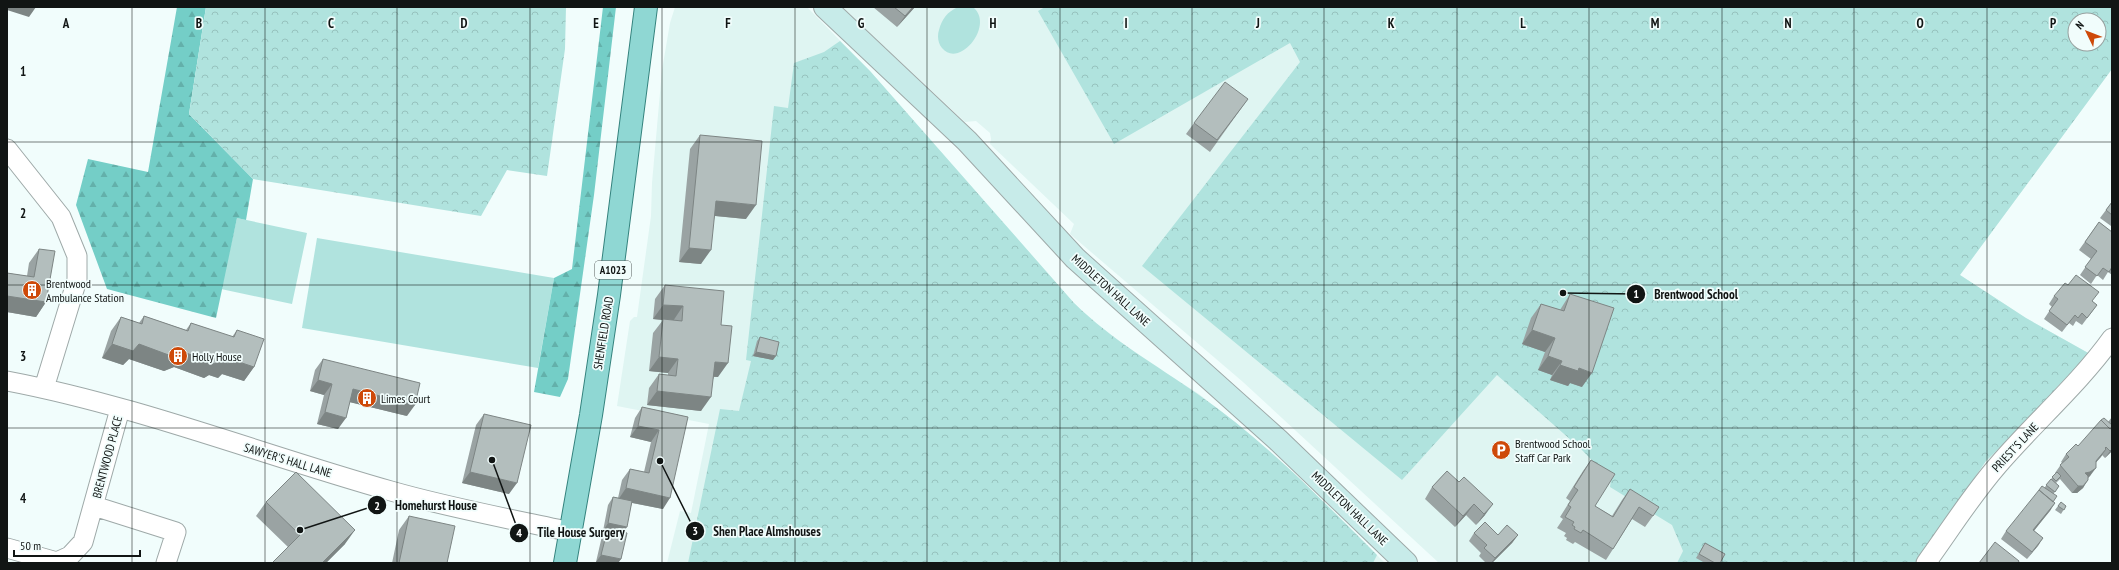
<svg xmlns="http://www.w3.org/2000/svg" width="2119" height="570" font-family="'PT Sans Narrow',sans-serif">
  <style>
    .built { fill: #dff5f2; fill-rule: evenodd }
    .green { fill: #b0e3de }
    .forest { fill: url(#forest-firs) }
    .park { fill: url(#park-crowns); fill-rule: evenodd }
    .lines { fill: none; stroke-linecap: round; stroke-linejoin: round }
    .street-casing { stroke: #9ea9a8; stroke-width: 21 }
    .secondary-casing { stroke: #9ea9a8; stroke-width: 24 }
    .primary-casing { stroke: #33827d; stroke-width: 24 }
    .street { stroke: #fff; stroke-width: 19 }
    .secondary { stroke: #c7ebe9; stroke-width: 22 }
    .primary { stroke: #8fd7d3; stroke-width: 22 }
    .wall { fill: #9aa3a3 }
    .shaded-wall { fill: #7d8584 }
    .building { fill: #b3bebd; stroke: #7d8584 }
    .grid { fill: none; stroke: #111514; stroke-width: 1; stroke-opacity: 0.55 }
    .labels { text-anchor: middle; dominant-baseline: central; stroke-width: 3.5; stroke-linejoin: round; paint-order: stroke }
    .shield { fill: #f1fdfc; stroke: #545b5a; stroke-width: 1 }
    .shield-label { font-size: 11px; font-weight: bold; fill: #111514 }
    .poi-label { font-size: 12px; fill: #111514; stroke: #f1fdfc; text-anchor: start }
    .street-label { font-size: 12px; fill: #111514; stroke: #f1fdfc }
    .grid-label { font-size: 13px; text-anchor: middle; font-weight: bold; fill: #111514; stroke: #f1fdfc; stroke-width: 3.5; stroke-linejoin: round; paint-order: stroke }
    .leader { fill: none; stroke: #111514; stroke-width: 1.5 }
    .callout-dot { fill: #111514; stroke: #f1fdfc; stroke-width: 1.5 }
    .mark-label { font-size: 12px; text-anchor: middle; font-weight: bold; fill: #fff }
    .callout-label { font-size: 13px; text-anchor: middle; font-weight: bold; fill: #111514; stroke: #f1fdfc; stroke-width: 3.5; stroke-linejoin: round; paint-order: stroke }
  </style>
  <defs>
    <pattern id="forest-firs" width="22" height="20" patternUnits="userSpaceOnUse"><rect width="22" height="20" fill="#74cec7"/><path d="M5 1l3.5 6h-7zM16 11l3.5 6h-7z" fill="#63b0aa"/></pattern>
    <pattern id="park-crowns" width="20" height="18" patternUnits="userSpaceOnUse"><rect width="20" height="18" fill="#b0e3de"/><path d="M2 6a3 3 0 1 1 6 0M12 15a3 3 0 1 1 6 0" fill="none" stroke="#96c2be"/></pattern>
  </defs>
  <rect width="100%" height="100%" fill="#f1fdfc"/>
  <!-- built -->
  <path class="built" d="M675 7H807L870 71 1074 303 1094 323 1128 349 1199 394 1241 428 1295 474 1385 563H667L680 511 691 513 709 424 617 406 630 321 634 317H637L651 216 652 183 662 70 670 23Z
    M842 7H2112V69L1960 275 2026 318 2090 354 2058 386 2031 417 1986 461 1916 563H1439L1243 382 1070 234 1074 224 990 144 991 139 990 133 976 121 965 122ZM2075 20H2099V44H2075Z"/>
  <!-- green -->
  <path class="green" d="M958 7 974 8C994 26 959 69 942 48 938 43 937 36 939 30 942 19 947 12 958 7Z
    M237 218 307 233 292 304 221 289Z
    M317 238 554 278 538 368 302 328Z"/>
  <!-- forest -->
  <path class="forest" d="M177 7H206L189 114 253 179 246 220 237 218 216 318 107 289 76 205 88 159 148 172Z
    M603 7H616L594 195 568 379 560 397 534 392 554 278 572 269Z"/>
  <!-- park -->
  <path class="park" d="M206 7H566L565 49 547 176 507 170 481 216 253 179 189 114Z
    M1045 7H2112V69L1960 275 2026 318 2090 354 2058 386 2031 417 1986 461 1916 563H1677L1683 551 1672 525 1610 487 1611 480 1580 448 1497 375 1402 480 1142 266 1300 62 1290 43 1114 144 1038 11ZM2075 20H2099V44H2075Z
    M840 41 870 71 1074 303C1113 341 1155 364 1199 395 1265 441 1321 499 1377 555L1373 563H688L720 409 739 411 751 361 746 360 774 106 788 108 794 63 824 52Z"/>
  <g class="lines">
    <!-- street casing -->
    <g class="street-casing">
      <path id="street" d="M7 149 61 217 77 256V280L44 388
        M7 381C138 406 263 455 391 491 450 508 511 519 571 532
        M94 506 176 532 166 563
        M7 548 57 562 70 556 83 542 120 409
        M1926 563C1950 530 1971 496 1998 465 2035 422 2079 384 2112 338"/>
    </g>
    <!-- secondary casing -->
    <g class="secondary-casing">
      <path id="secondary" d="M825 7 967 141 1075 258 1278 440 1406 563"/>
    </g>
    <!-- primary casing -->
    <g class="primary-casing">
      <path id="primary" d="M565 563 591 415 609 295 646 7"/>
    </g>
    <!-- street -->
    <use href="#street" class="street"/>
    <!-- secondary -->
    <use href="#secondary" class="secondary"/>
    <!-- primary -->
    <use href="#primary" class="primary"/>
  </g>
  <!-- wall -->
  <path class="wall" d="M873 7H915L897 27Z
    M1248 99 1210 152 1186 134 1194 123Z
    M700 135 746 219 715 216 701 264 679 262 690 149Z
    M2112 202V224L2111 226 2100 218Z
    M2099 222 2112 232V275L2108 272 2103 280 2097 275 2091 284 2080 275 2091 259 2079 250Z
    M39 249 46 302 36 317 7 312V273L27 276 29 263Z
    M665 285 721 325 718 377H714L701 411 647 405 649 388 659 374 668 375V373L649 371 653 333 663 320 653 319 655 299Z
    M1570 294 1582 387 1570 383 1568 386 1550 380 1552 375 1538 370 1545 352 1522 344 1531 318 1541 304 1560 310Z
    M2054 296 2092 301 2097 305 2082 325 2076 321 2073 326 2069 323 2062 332 2044 319 2052 307 2049 304Z
    M144 316 186 330 191 323 232 337 237 330 254 367 244 381 222 374 218 378 209 375 204 378 174 367 164 371 129 359 123 365 102 358 111 331 121 317 139 323Z
    M760 337 773 360 753 356 757 341Z
    M323 359 407 416 350 402 338 429 317 424 324 395 310 391 315 370Z
    M642 407 688 417 663 509 632 503 623 532 621 559 618 563H598L596 562 602 536 605 531H603L608 505 613 497 618 498 622 480 630 469 644 472 651 442 630 437 635 418Z
    M484 414 509 494 462 483 476 425Z
    M2112 417V451L2105 458 2102 455 2096 462 2090 476 2088 478 2083 488 2077 493H2072L2060 479 2056 483 2059 486 2054 493 2053 502 2055 503 2034 531 2043 538 2027 559 2001 539 2006 531 2045 487 2055 474V473L2062 463 2061 462 2066 454 2078 446 2108 422Z
    M1591 460 1595 506 1612 516 1622 500 1630 489 1653 516 1645 527 1632 519 1613 549 1606 560 1575 542 1573 544 1566 540 1567 538 1564 536 1566 533 1557 528 1563 519 1560 517 1570 501 1566 498 1583 471Z
    M1447 471 1485 515 1476 525 1466 515 1455 527 1425 499 1432 487Z
    M266 502 345 544 326 563H272L288 547 256 516Z
    M2061 502 2066 506 2061 514 2055 510Z
    M409 516 447 563H392L399 530Z
    M1474 533 1498 535H1518L1512 543 1492 563H1486L1479 556 1481 553 1469 541Z
    M1705 543 1720 563H1705L1696 558Z"/>
  <!-- shaded-wall -->
  <path class="shaded-wall" d="M7 7H36L29 17 7 10Z
    M913 7H915L897 27 905 16Z
    M716 201 756 205 746 219 706 215Z
    M689 248 711 250 701 264 679 262Z
    M7 296 46 302 36 317 7 312Z
    M663 305 683 306 673 321 663 319V320L653 319Z
    M1532 330 1555 338 1545 352 1522 344Z
    M112 344H139L184 352 219 361 230 359 254 367 244 381 222 374 218 378 209 375 204 378 174 367 164 371 129 359 123 365 102 358Z
    M756 352 776 356 773 360 753 356Z
    M1548 356 1562 361 1552 375 1538 370Z
    M659 357 678 359 668 373 649 371Z
    M715 362 728 363 718 377 705 376Z
    M1560 365 1579 368 1592 373 1582 387 1570 383 1568 386 1550 380Z
    M318 380 332 384 324 395 310 391Z
    M353 389 415 405 407 416 345 401Z
    M657 391 711 397 701 411 647 405Z
    M325 412 346 418 338 429 317 424Z
    M638 426 659 430 651 442 630 437Z
    M2106 449 2101 457 2091 468 2096 461Z
    M2112 449V451L2105 458 2110 451Z
    M2096 468 2090 476 2085 480V473Z
    M470 472 517 483 509 494 462 483Z
    M2088 480 2083 488 2077 493H2072L2078 486Z
    M626 488 670 498 663 509 618 500Z
    M2055 503 2050 511 2028 538 2033 530Z
    M1474 504 1466 515 1455 527 1463 516Z
    M1493 504 1485 515 1476 525 1484 514Z
    M608 523 627 527 622 534 608 528 605 531H603Z
    M355 530 345 544 326 563H322Z
    M1518 535 1512 543 1492 563H1491L1495 558Z
    M2043 538 2038 546 2027 559 2032 552Z
    M601 555 621 559 618 563H599V562L598 563 596 562Z"/>
  <!-- building -->
  <path class="building" d="M894 7H913L905 16Z
    M1225 82 1248 99 1217 140 1194 123Z
    M700 135 762 141 756 205 716 201 711 250 689 248Z
    M2112 202V215L2106 210Z
    M2099 222 2112 232V267L2109 272 2103 268 2097 276 2085 267 2097 251 2085 242Z
    M39 249 55 251 46 302 7 296V273L34 277Z
    M2076 275 2099 292 2092 301 2097 305 2087 318 2082 313 2078 318 2075 315 2067 325 2049 311 2058 299 2054 296 2065 283 2068 285Z
    M665 285 724 291 721 325 732 326 728 363 715 362 711 397 657 391 659 374 676 376 678 359 659 357 663 319 682 321 683 306 663 305Z
    M1570 294 1614 308 1592 373 1579 368 1578 371 1560 365 1562 361 1548 356 1555 338 1532 330 1541 304 1564 311Z
    M144 316 188 331 191 323 234 337 237 330 264 339 254 367 230 359 228 364 219 361 214 364 184 352 174 357 139 344 133 351 112 344 121 317 142 324Z
    M760 337 779 342 776 356 756 352Z
    M323 359 420 383 415 405 353 389 346 418 325 412 332 384 318 380Z
    M642 407 688 417 670 498 626 488 630 469 649 473 659 430 638 426Z
    M484 414 531 425 517 483 470 472Z
    M2104 418 2112 425V427L2110 429 2101 420Z
    M2101 420 2110 429 2112 428V449L2110 451 2106 447 2105 448 2106 449 2096 461V468L2090 472 2085 473 2088 476V480L2083 486H2078L2060 465 2069 457 2066 454 2076 444 2078 446Z
    M1591 460 1615 474 1595 506 1613 517 1630 489 1659 507 1653 516 1639 507 1613 549 1583 530 1581 533 1574 529 1575 527 1572 525 1574 522 1565 517 1571 507 1568 505 1578 490 1574 487Z
    M1447 471 1459 482 1464 477 1493 504 1484 514 1474 504 1463 516 1432 487Z
    M296 472 355 530 322 563H272L300 535 266 502Z
    M2057 472 2061 476 2056 481 2052 477Z
    M2051 479 2059 486 2055 492 2046 485Z
    M2042 486 2057 496 2053 502 2039 490Z
    M2039 490 2055 503 2033 530 2043 538 2032 552 2006 531Z
    M613 497 632 501 627 527 608 523Z
    M2061 502 2066 506 2064 510 2058 506Z
    M409 516 455 526 447 563H399Z
    M1485 522 1498 535 1507 525 1518 535 1495 558 1484 548 1487 545 1474 533Z
    M608 528 627 533 621 559 601 555Z
    M1995 542 2019 561 2018 563H1979Z
    M1705 543 1725 554 1720 563H1715L1699 554Z
    M599 562 606 563H599Z"/>
  <!-- grid -->
  <path class="grid" d="M132 7V563M265 7V563M397 7V563M530 7V563M662 7V563M795 7V563M927 7V563M1060 7V563M1192 7V563M1324 7V563M1457 7V563M1589 7V563M1722 7V563M1854 7V563M1987 7V563M7 142H2112M7 285H2112M7 428H2112"/>
  <!-- icons -->
  <defs>
    <g id="building-disc" transform="scale(1)"><circle r="9.5" fill="#ce4909" stroke="#f1fdfc"/><path d="M-4-6H4V6H1V3H-1V6H-4ZM-2.5-4.3h1.7v1.8h-1.7ZM.8-4.3h1.7v1.8H.8ZM-2.5-1h1.7V.8h-1.7ZM.8-1h1.7V.8H.8Z" fill="#fff"/></g>
    <g id="parking-disc" transform="scale(1)"><circle r="9.5" fill="#ce4909" stroke="#f1fdfc"/><path d="M-3.5-5.5H1a3.5 3.5 0 0 1 0 7H-1V5.5H-3.5ZM-1-3.4V-.6H.8a1.4 1.4 0 0 0 0-2.8Z" fill="#fff"/></g>
  </defs>
  <g fill-rule="evenodd">
    <use href="#building-disc" x="32" y="290"/>
    <use href="#building-disc" x="178" y="356"/>
    <use href="#building-disc" x="367" y="398"/>
    <use href="#parking-disc" x="1501" y="450"/>
  </g>
  <g class="labels">
    <!-- shield labels -->
    <rect class="shield" x="595" y="261" width="36" height="18" rx="3"/>
    <g class="shield-label">
      <text x="613" y="270">A1023</text>
    </g>
    <!-- poi labels -->
    <g class="poi-label">
      <text x="46" y="283">Brentwood<tspan x="46" dy="14">Ambulance Station</tspan></text>
      <text x="192" y="356">Holly House</text>
      <text x="381" y="398">Limes Court</text>
      <text x="1515" y="443">Brentwood School<tspan x="1515" dy="14">Staff Car Park</tspan></text>
    </g>
    <!-- street labels -->
    <g class="street-label">
      <text transform="translate(1111 290) rotate(42)">MIDDLETON HALL LANE</text>
      <text transform="translate(603 333) rotate(-81)">SHENFIELD ROAD</text>
      <text transform="translate(2015 447) rotate(-47)">PRIEST'S LANE</text>
      <text transform="translate(107 457) rotate(-75)">BRENTWOOD PLACE</text>
      <text transform="translate(288 460) rotate(17)">SAWYER'S HALL LANE</text>
      <text transform="translate(1350 508) rotate(44)">MIDDLETON HALL LANE</text>
    </g>
  </g>
  <g class="grid-label">
    <text x="66" y="28">A</text>
    <text x="199" y="28">B</text>
    <text x="331" y="28">C</text>
    <text x="464" y="28">D</text>
    <text x="596" y="28">E</text>
    <text x="728" y="28">F</text>
    <text x="861" y="28">G</text>
    <text x="993" y="28">H</text>
    <text x="1126" y="28">I</text>
    <text x="1258" y="28">J</text>
    <text x="1391" y="28">K</text>
    <text x="1523" y="28">L</text>
    <text x="1655" y="28">M</text>
    <text x="1788" y="28">N</text>
    <text x="1920" y="28">O</text>
    <text x="2053" y="28">P</text>
    <text x="23" y="76">1</text>
    <text x="23" y="218">2</text>
    <text x="23" y="361">3</text>
    <text x="23" y="503">4</text>
  </g>
  <!-- callouts -->
  <path class="leader" d="M1563 293L1636 294M300 530L377 505M660 461L695 531M492 460L519 533"/>
  <g class="callout-dot">
    <circle cx="1563" cy="293" r="4"/>
    <circle cx="300" cy="530" r="4"/>
    <circle cx="660" cy="461" r="4"/>
    <circle cx="492" cy="460" r="4"/>
    <circle cx="1636" cy="294" r="10"/>
    <circle cx="377" cy="505" r="10"/>
    <circle cx="695" cy="531" r="10"/>
    <circle cx="519" cy="533" r="10"/>
  </g>
  <g class="mark-label">
    <text x="1636" y="298">1</text>
    <text x="377" y="510">2</text>
    <text x="695" y="535">3</text>
    <text x="519" y="537">4</text>
  </g>
  <g class="callout-label">
    <text x="1696" y="299">Brentwood School</text>
    <text x="436" y="510">Homehurst House</text>
    <text x="767" y="536">Shen Place Almshouses</text>
    <text x="581" y="537">Tile House Surgery</text>
  </g>
  <!-- border -->
  <rect width="2119" height="570" fill="none" stroke="#111514" stroke-width="16"/>
  <!-- north arrow -->
  <g transform="translate(2087 32) rotate(313)"><circle r="19" fill="#f1fdfc" stroke="#97a09f"/>
  <path d="M0-3L7 15L0 10L-7 15Z" fill="#ce4909"/>
  <text y="-6" font-size="11" font-weight="bold" text-anchor="middle" fill="#111514">N</text>
  </g>
  <!-- scale -->
  <path d="M14 550v6h126v-6" fill="none" stroke="#111514" stroke-width="2"/>
  <text x="20" y="550" font-size="12" fill="#111514" stroke="#f1fdfc" stroke-width="3" paint-order="stroke">50 m</text>
</svg>
